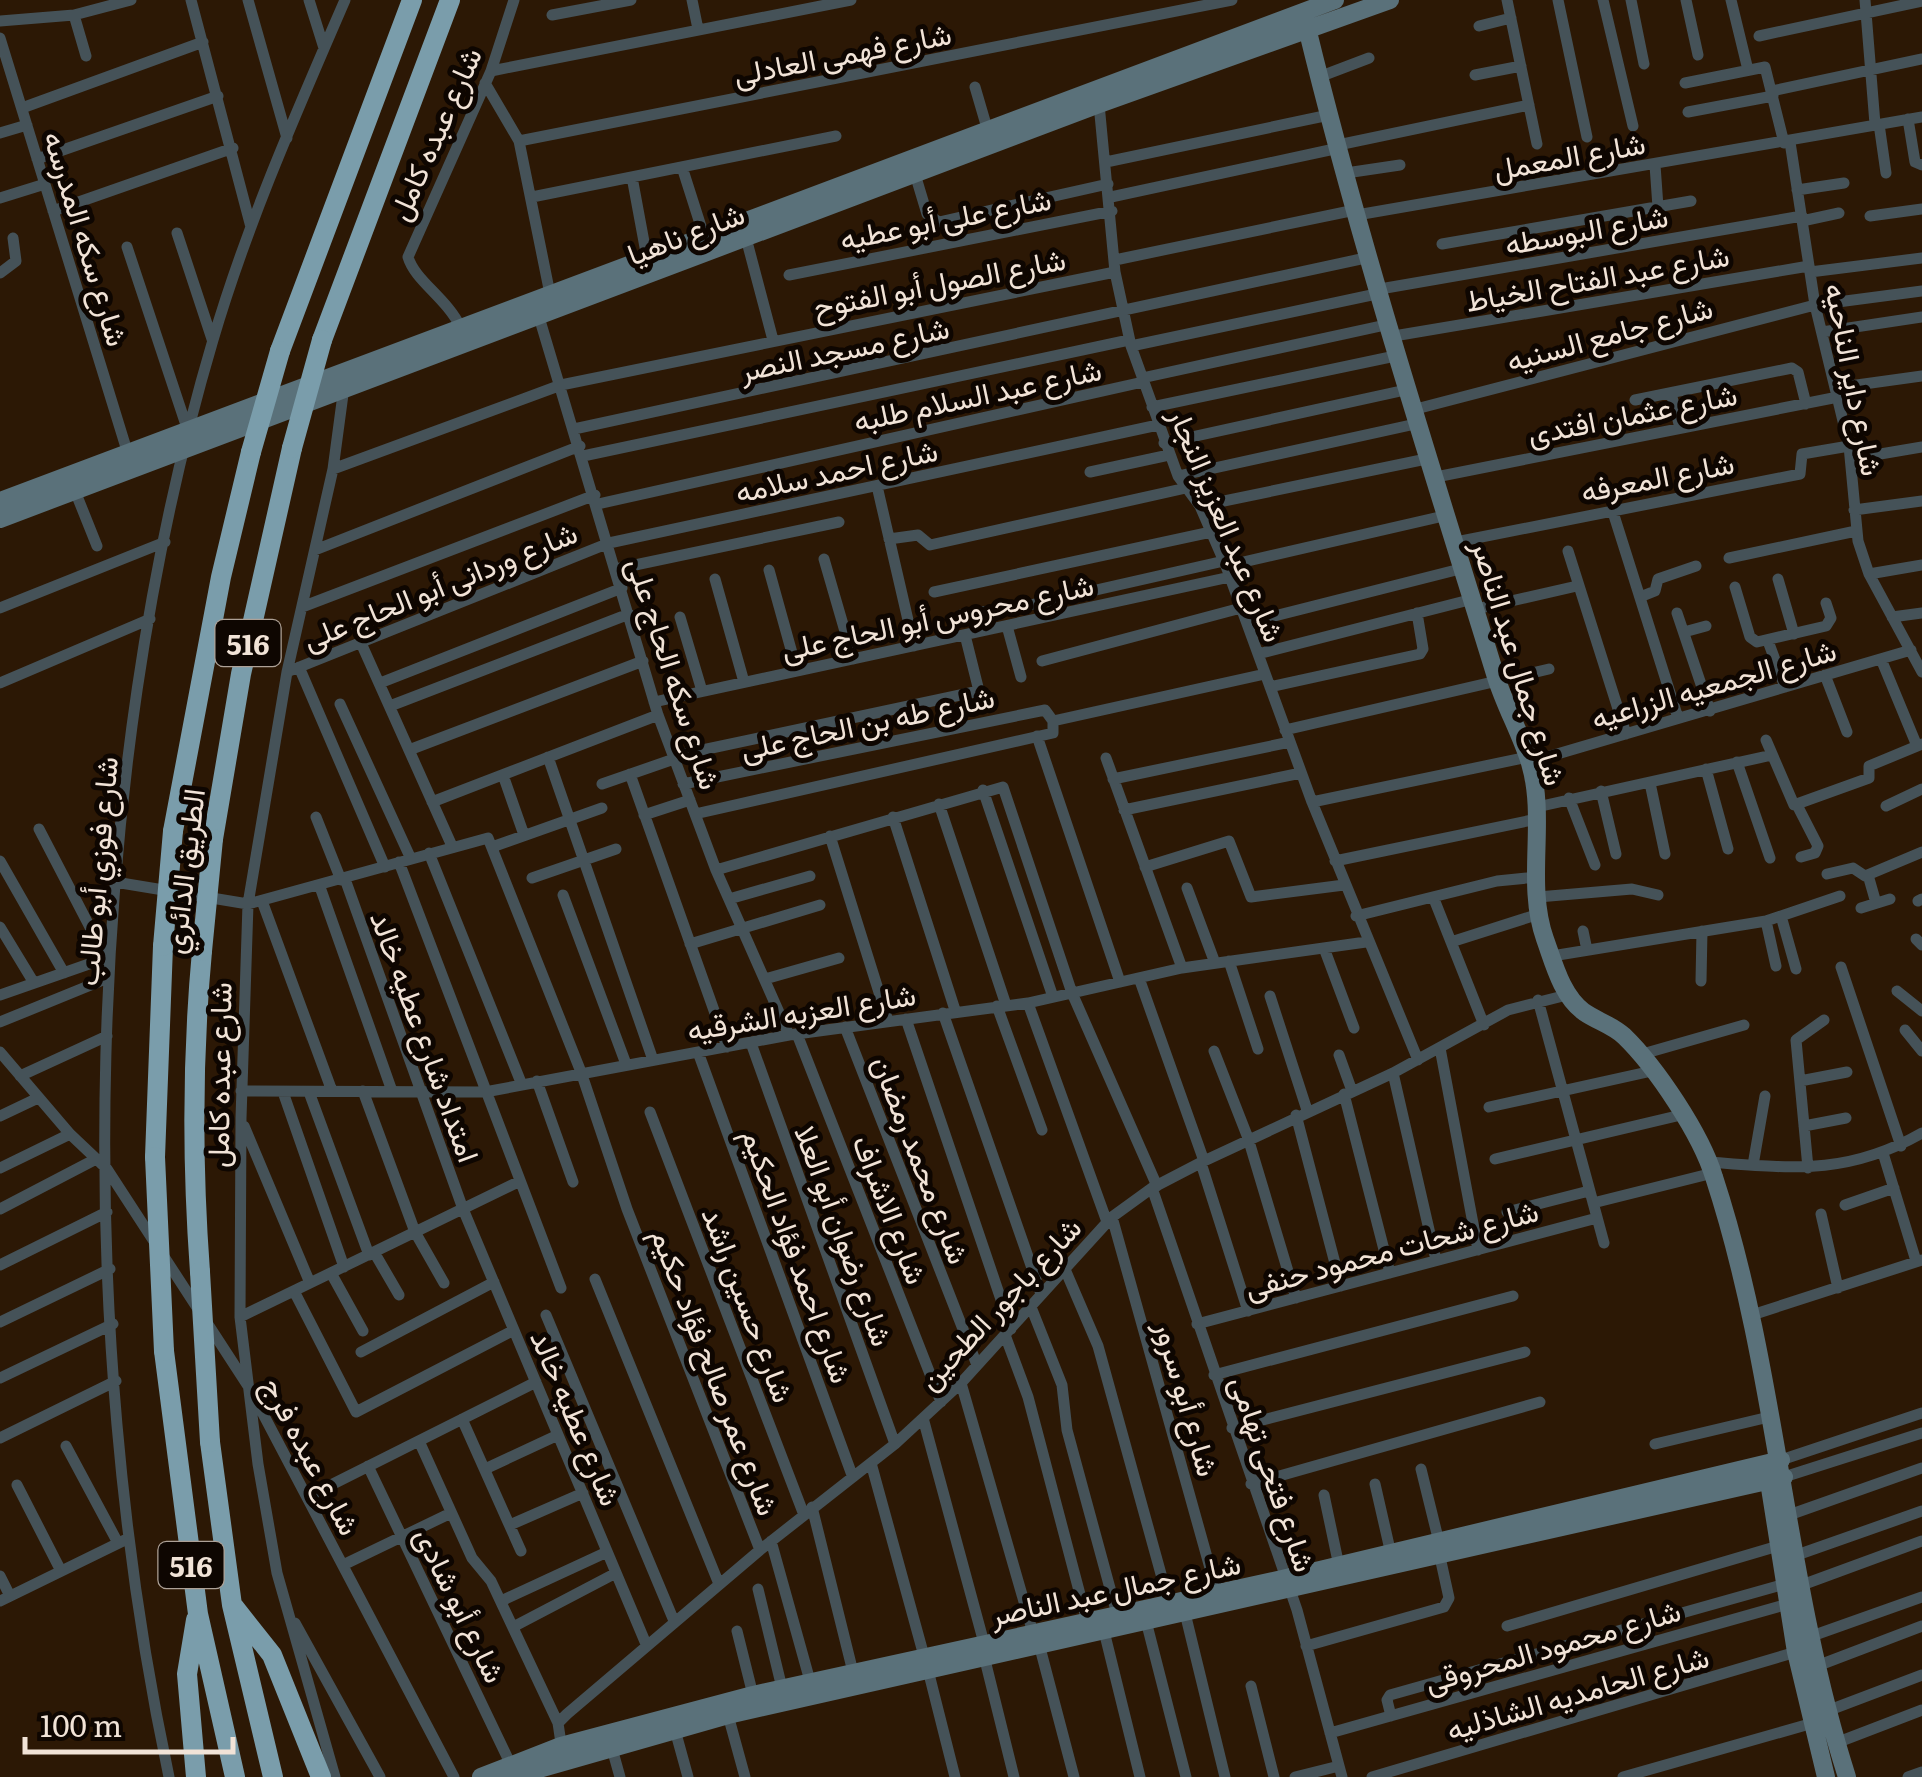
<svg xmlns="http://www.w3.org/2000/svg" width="1922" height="1777" font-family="Literata,Vazirmatn,serif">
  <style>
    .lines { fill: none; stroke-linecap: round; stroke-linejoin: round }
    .street { stroke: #455258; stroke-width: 11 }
    .secondary { stroke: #5a717a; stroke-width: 18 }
    .highway { stroke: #7a9dab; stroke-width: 20 }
    .highway-bridge { stroke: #7a9dab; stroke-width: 20 }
    .labels { text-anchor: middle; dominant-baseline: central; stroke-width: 10; stroke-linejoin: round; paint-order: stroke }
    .shield { fill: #0e0601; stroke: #ada197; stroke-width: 2.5 }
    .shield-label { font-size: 28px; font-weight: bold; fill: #f1e3d7 }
    .street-label { font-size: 30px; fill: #f1e3d7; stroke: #0e0601 }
  </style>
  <rect width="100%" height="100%" fill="#2c1805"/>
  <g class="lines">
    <!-- street -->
    <path class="street" d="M191 0 251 227
      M248 0 287 138
      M309 0 324 48
      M692 0 698 29
      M1507 0 1537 144
      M1558 0 1587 137
      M1603 0 1633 126
      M1631 0 1644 64
      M1686 0 1698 55
      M1731 0 1748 70
      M1865 0 1875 124
      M74 15 86 56
      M552 15 631 0
      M0 21 74 15 131 0
      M1479 26 1511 18
      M1759 36 1922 1
      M0 38 128 454
      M491 71 851 0
      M1475 75 1521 66
      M1319 77 1369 58
      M485 83 519 141 550 294
      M1685 83 1765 67 1784 143
      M975 87 987 128
      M1772 91 1922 59
      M1099 104 1115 272 1131 346 1178 476 1200 506 1226 566 1312 802 1418 1060
      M22 108 203 42
      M1688 112 1773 96
      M1908 119 1915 162 1922 165
      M1879 124 1886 173
      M0 133 27 125
      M519 141 1232 0
      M1790 142 1815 305 1849 446 1858 541 1869 574 1922 672
      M1338 145 1529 105
      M37 159 218 96
      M1106 162 1329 115
      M1655 165 1658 207
      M682 167 704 236
      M1346 173 1400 165
      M915 174 927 214 939 222 1108 184
      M632 177 647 258
      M1797 190 1844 183
      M532 197 836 136
      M1111 197 1339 148
      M0 198 45 184
      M53 211 233 148
      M1357 215 1922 117
      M1870 216 1922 209
      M1802 221 1839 213
      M177 233 212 339
      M746 238 773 340
      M1442 244 1691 201
      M127 247 188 431
      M1115 260 1355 210
      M1810 272 1922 258
      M0 273 16 261 13 238
      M789 275 1112 211
      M1380 289 1802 216
      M539 317 658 715 716 870 789 1035
      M461 328C447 298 415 281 408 257L491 71 514 0
      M1822 332 1922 317
      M1394 336 1809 266
      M1131 346 1381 293
      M1142 378 1390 324
      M1835 388 1922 376
      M1671 393 1680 428
      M1635 400 1792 368 1798 372 1806 404
      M1152 407 1400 355
      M1416 409 1815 305 1922 291
      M574 429 1370 257
      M1164 443 1410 389
      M583 456 1129 340
      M1851 459 1922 447
      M333 469 561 385 1115 272
      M1090 472 1169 455
      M1178 476 1420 423
      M1436 477 1838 397
      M877 486 914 646
      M75 491 97 546
      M598 504 1143 382
      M1200 506 1431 458
      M1612 509 1678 718
      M1854 510 1922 501
      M889 539 918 535 930 545 1186 488
      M1456 542 1800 474 1802 454 1849 446
      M315 550 580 446
      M1568 551 1626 734
      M1729 558 1856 531
      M824 559 853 659
      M1226 566 1448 515
      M616 569 839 522
      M769 570 797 671
      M1869 574 1922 565
      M715 579 744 682
      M1778 579 1794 634
      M1735 587 1750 637 1757 642 1826 626 1831 618 1826 603
      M934 592 1211 532
      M1640 597 1655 591 1658 579 1696 566
      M302 607 595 495
      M0 608 165 542
      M1476 609 1577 586
      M1677 613 1710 711
      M961 615 1030 605 1224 561
      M680 617 702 691
      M1892 617 1922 613
      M1247 623 1464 568
      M1007 626 1021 677
      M1684 632 1706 626
      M1768 641 1785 687
      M361 643 452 846
      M1258 654 1473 599
      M1881 659 1917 746
      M1042 661 1241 608
      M299 667 385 867
      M287 672 609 543 1158 425
      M1825 675 1847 732
      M0 683 150 619
      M380 683 622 588
      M1270 687 1420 654 1423 649 1417 613
      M654 702 1230 577
      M340 704 411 859
      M390 706 629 614
      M1053 721 1265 674
      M1285 730 1549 669
      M1037 736 1120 982
      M1766 740 1794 805 1869 778V766L1922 744
      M409 750 643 661
      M674 756 979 691 965 635
      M548 757 653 1060
      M1106 758 1182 968
      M1530 762 1911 650
      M1737 762 1770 858
      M1706 769 1728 849
      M630 774 727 1047
      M503 775 524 835
      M1113 779 1290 742
      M1650 783 1665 854
      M602 784 674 759
      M683 784 1045 710 1053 721
      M983 790 1053 997
      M1601 791 1616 854
      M1569 798 1595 865
      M432 802 658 715
      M1312 802 1528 757
      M939 804 1006 1005
      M1797 805 1818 846 1815 853 1801 857
      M1886 806 1922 789
      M1537 807 1772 755
      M1124 810 1301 773
      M695 814 1053 733V721
      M644 815 690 800
      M316 817 341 880
      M893 817 955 1010
      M39 829 106 958
      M830 836 888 1021
      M492 847 602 808
      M429 853 522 1085
      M0 861 64 973
      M1335 861 1537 819
      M399 862 561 1288
      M1145 867 1229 841 1251 897 1344 885
      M716 870 1003 787 1072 993 1157 1186
      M1827 874 1853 868 1865 876 1922 852
      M1868 875 1876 903
      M532 878 616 849
      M345 879 463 1209 646 1644
      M115 882 248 904 488 838 581 1072 627 1209 760 1550
      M320 887 392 1091
      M1187 888 1215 963
      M563 895 626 1064
      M1538 897 1632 889 1658 895
      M729 899 810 876
      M1434 899 1484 1025
      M262 901 332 1091
      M1918 901 1922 899
      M1861 908 1890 899
      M1356 916 1497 881 1537 877
      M1781 916 1796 969
      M1766 921 1776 966
      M0 927 34 983
      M1583 931 1587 950
      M1916 939 1922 945
      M1451 942 1539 914
      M690 944 820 905
      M1324 948 1354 1028
      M1552 956 1766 921 1840 896
      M1229 961 1258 1049
      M1841 967 1901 1146
      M1139 978 1204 1161
      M765 979 839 958
      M1701 981 1702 931
      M1897 991 1922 1011
      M0 995 109 957
      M1270 996 1307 1110
      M1538 1000 1604 1243
      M1028 1003 1107 1222
      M997 1006 1042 1130
      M943 1013 1041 1294
      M906 1019 1011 1329
      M0 1022 108 978
      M845 1027 977 1365
      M1905 1030 1922 1051
      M797 1034 941 1402
      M751 1043 895 1444
      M1440 1048 1478 1250
      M1214 1051 1248 1138 1296 1298
      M0 1052 70 1134 107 1169 250 1389 454 1777
      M698 1052 852 1475
      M1339 1055 1352 1091
      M1639 1055 1744 1025
      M1393 1073 1436 1260
      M20 1076 107 1036
      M537 1081 573 1182
      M1800 1081 1847 1072
      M241 1091 485 1092 789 1035 1028 1003 1182 968 1366 942
      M363 1091 415 1232 444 1283
      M283 1092 344 1267
      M309 1092 369 1255
      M1344 1094 1390 1273
      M1489 1107 1652 1071
      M650 1112 804 1515
      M1296 1115 1341 1286
      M0 1116 38 1098
      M244 1126 310 1283
      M1804 1126 1846 1118
      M1883 1153 1916 1261
      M1495 1159 1681 1115
      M1708 1162C1790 1168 1847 1176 1922 1133
      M1201 1163 1248 1311
      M1753 1165 1765 1096
      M0 1168 70 1134
      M1808 1168 1796 1040 1824 1020
      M1152 1188 1297 1610 1342 1777
      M1593 1203 1713 1173
      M1845 1205 1894 1188
      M0 1209 96 1159
      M1507 1212 1589 1191
      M1821 1214 1838 1288
      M1112 1217 1217 1593
      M374 1252 399 1295
      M0 1265 107 1212
      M1064 1267 1098 1346 1169 1603
      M331 1273 363 1331
      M595 1279 719 1584
      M294 1291 356 1412 514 1330
      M1031 1307 1062 1385 1067 1430 1117 1614
      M546 1315 674 1621
      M1752 1315 1922 1260
      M240 1317 518 1182
      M0 1322 110 1269
      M1197 1324 1597 1218
      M1005 1335 1028 1397 1087 1621
      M361 1352 494 1282
      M1214 1375 1513 1296
      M0 1378 113 1324
      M961 1383 1033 1633
      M923 1418 984 1643
      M462 1419 521 1551
      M1232 1428 1525 1352
      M0 1438 116 1381
      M419 1441 472 1558 491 1581 558 1723
      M1655 1444 1769 1417
      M66 1446 118 1543
      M1781 1460 1922 1413
      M871 1463 924 1656
      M368 1466 510 1763
      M485 1469 558 1435
      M1421 1469 1439 1542
      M1784 1477 1922 1433
      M1251 1484 1540 1402
      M1375 1484 1391 1554
      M17 1485 61 1571
      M1324 1495 1339 1566
      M307 1497 536 1382
      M812 1507 853 1672
      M1789 1515 1922 1468
      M510 1525 583 1493
      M771 1541 810 1681
      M1797 1555 1922 1511
      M343 1565 451 1513
      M0 1576 10 1596
      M1802 1585 1922 1541
      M758 1589 782 1688
      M0 1601 129 1538
      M501 1601 607 1552
      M1185 1613 1225 1777
      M1146 1621 1186 1777
      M295 1623 380 1777
      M1507 1626 1778 1546
      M513 1627 616 1573
      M1103 1627 1140 1777
      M737 1631 753 1695
      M1812 1636 1922 1597
      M1039 1644 1074 1777
      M1306 1646 1444 1607 1449 1598 1440 1557
      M984 1656 1014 1777
      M1817 1666 1922 1626
      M928 1670 955 1777
      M1251 1686 1274 1777
      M1827 1711 1922 1675
      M728 1715 745 1777
      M1391 1716 1387 1700 1390 1695 1785 1584
      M675 1730 688 1777
      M1330 1733 1788 1604
      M1836 1743 1922 1710
      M611 1745 620 1777
      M562 1750 558 1723 567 1714 760 1550 895 1444 961 1383 1112 1217 1152 1188 1204 1161 1393 1073 1508 1010 1567 995
      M169 1777C73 1326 82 783 213 340 247 224 297 111 345 0
      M335 1777 277 1573 258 1464 240 1317 241 1118 248 904 287 672 333 469 344 387
      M1295 1777 1339 1766
      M1372 1777 1796 1652
      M1623 1777 1813 1723
      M1908 1777 1922 1772"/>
    <!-- secondary -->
    <path class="secondary" d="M1308 32C1361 249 1430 463 1496 677 1505 706 1521 734 1530 763 1547 820 1525 883 1545 939 1554 964 1562 996 1584 1012 1597 1021 1612 1025 1624 1036 1656 1067 1701 1134 1714 1177 1778 1372 1784 1581 1847 1777
      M0 501 1335 0
      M0 519 1099 104 1390 0
      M1767 1469 1796 1652 1826 1777
      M481 1777 561 1746 753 1695 1282 1579 1781 1460
      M511 1777 728 1715 1784 1477"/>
    <!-- highway -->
    <path class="highway" d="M322 340 450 0
      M280 351 412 0
      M173 831 221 577 251 452
      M213 839 241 674 292 448
      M155 1157 163 946
      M200 1272C192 1163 192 1059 202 951
      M164 1351 198 1614 235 1777
      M210 1442 232 1605 273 1777
      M234 1607 272 1655 321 1777
      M196 1777 187 1674 196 1620"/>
    <!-- highway-bridge -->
    <path class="highway-bridge" d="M292 448 322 340
      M251 452 280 351
      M163 946 173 831
      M202 951 213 839
      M155 1157 164 1351
      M200 1272 210 1442"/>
  </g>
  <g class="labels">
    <!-- shield labels -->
    <g class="shield">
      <rect x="215.5" y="620" width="65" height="46" rx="8"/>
      <rect x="158.5" y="1542" width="65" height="46" rx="8"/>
    </g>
    <g class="shield-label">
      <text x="248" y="643">516</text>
      <text x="191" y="1565">516</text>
    </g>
    <!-- street labels -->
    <g class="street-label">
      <text transform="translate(842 52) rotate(-11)">شارع فهمى العادلى</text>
      <text transform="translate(433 133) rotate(-66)">شارع عبده كامل</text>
      <text transform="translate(1569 154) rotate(-10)">شارع المعمل</text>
      <text transform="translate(945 217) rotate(-11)">شارع على أبو عطيه</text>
      <text transform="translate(1586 228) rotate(-10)">شارع البوسطه</text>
      <text transform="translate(685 232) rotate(-21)">شارع ناهيا</text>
      <text transform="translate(88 238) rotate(73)">شارع سكه المدرسه</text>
      <text transform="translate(1597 276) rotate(-10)">شارع عبد الفتاح الخياط</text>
      <text transform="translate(939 281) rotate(-11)">شارع الصول أبو الفتوح</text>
      <text transform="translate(1609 332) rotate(-15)">شارع جامع السنيه</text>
      <text transform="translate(844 347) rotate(-12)">شارع مسجد النصر</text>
      <text transform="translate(1856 379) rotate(79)">شارع داير الناحيه</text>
      <text transform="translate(977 393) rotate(-12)">شارع عبد السلام طلبه</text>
      <text transform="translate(1632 412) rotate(-11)">شارع عثمان افتدى</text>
      <text transform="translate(836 469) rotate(-12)">شارع احمد سلامه</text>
      <text transform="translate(1657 475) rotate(-11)">شارع المعرفه</text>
      <text transform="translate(1229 524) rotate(67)">شارع عبد العزيز النجار</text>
      <text transform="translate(439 584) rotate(-22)">شارع وردانى أبو الحاج على</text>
      <text transform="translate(937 615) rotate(-12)">شارع محروس أبو الحاج على</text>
      <text transform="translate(1521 662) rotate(73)">شارع جمال عبد الناصر</text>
      <text transform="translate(676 673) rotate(72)">شارع سكه الحاج على</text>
      <text transform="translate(1713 682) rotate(-16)">شارع الجمعيه الزراعيه</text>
      <text transform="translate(867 721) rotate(-12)">شارع طه بن الحاج على</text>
      <text transform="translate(95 871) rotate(-85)">شارع فوزي أبو طالب</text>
      <text transform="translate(182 871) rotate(-83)">الطريق الدائري</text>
      <text transform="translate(801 1010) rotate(-9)">شارع العزبه الشرقيه</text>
      <text transform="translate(427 1036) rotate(70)">امتداد شارع عطيه خالد</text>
      <text transform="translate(217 1075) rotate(-89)">شارع عبده كامل</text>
      <text transform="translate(923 1159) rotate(69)">شارع محمد رمضان</text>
      <text transform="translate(892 1209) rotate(69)">شارع الاشراف</text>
      <text transform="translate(846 1235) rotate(70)">شارع رضوان أبو العلا</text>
      <text transform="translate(1391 1247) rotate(-15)">شارع شحات محمود حنفى</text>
      <text transform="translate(799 1255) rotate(70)">شارع احمد فؤاد الحكيم</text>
      <text transform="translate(998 1302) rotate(-47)">شارع باجور الطحين</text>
      <text transform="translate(750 1304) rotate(69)">شارع حسين راشد</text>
      <text transform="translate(717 1371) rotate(69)">شارع عمر صالح فؤاد حكيم</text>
      <text transform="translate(1189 1398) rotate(74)">شارع أبو سرور</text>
      <text transform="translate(578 1417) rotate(67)">شارع عطيه خالد</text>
      <text transform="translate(313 1455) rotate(62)">شارع عبده فرج</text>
      <text transform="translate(1275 1473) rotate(71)">شارع فتحى تهامى</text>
      <text transform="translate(1115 1587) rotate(-12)">شارع جمال عبد الناصر</text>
      <text transform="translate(462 1604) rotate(64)">شارع أبو شادى</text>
      <text transform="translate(1552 1644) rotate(-16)">شارع محمود المحروقى</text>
      <text transform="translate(1577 1691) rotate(-16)">شارع الحامديه الشاذليه</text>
    </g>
  </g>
  <!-- scale -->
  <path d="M25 1737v15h208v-15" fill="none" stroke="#f1e3d7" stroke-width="5"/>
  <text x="40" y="1737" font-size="30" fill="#f1e3d7" stroke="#0e0601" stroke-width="8" paint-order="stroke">100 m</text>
</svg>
